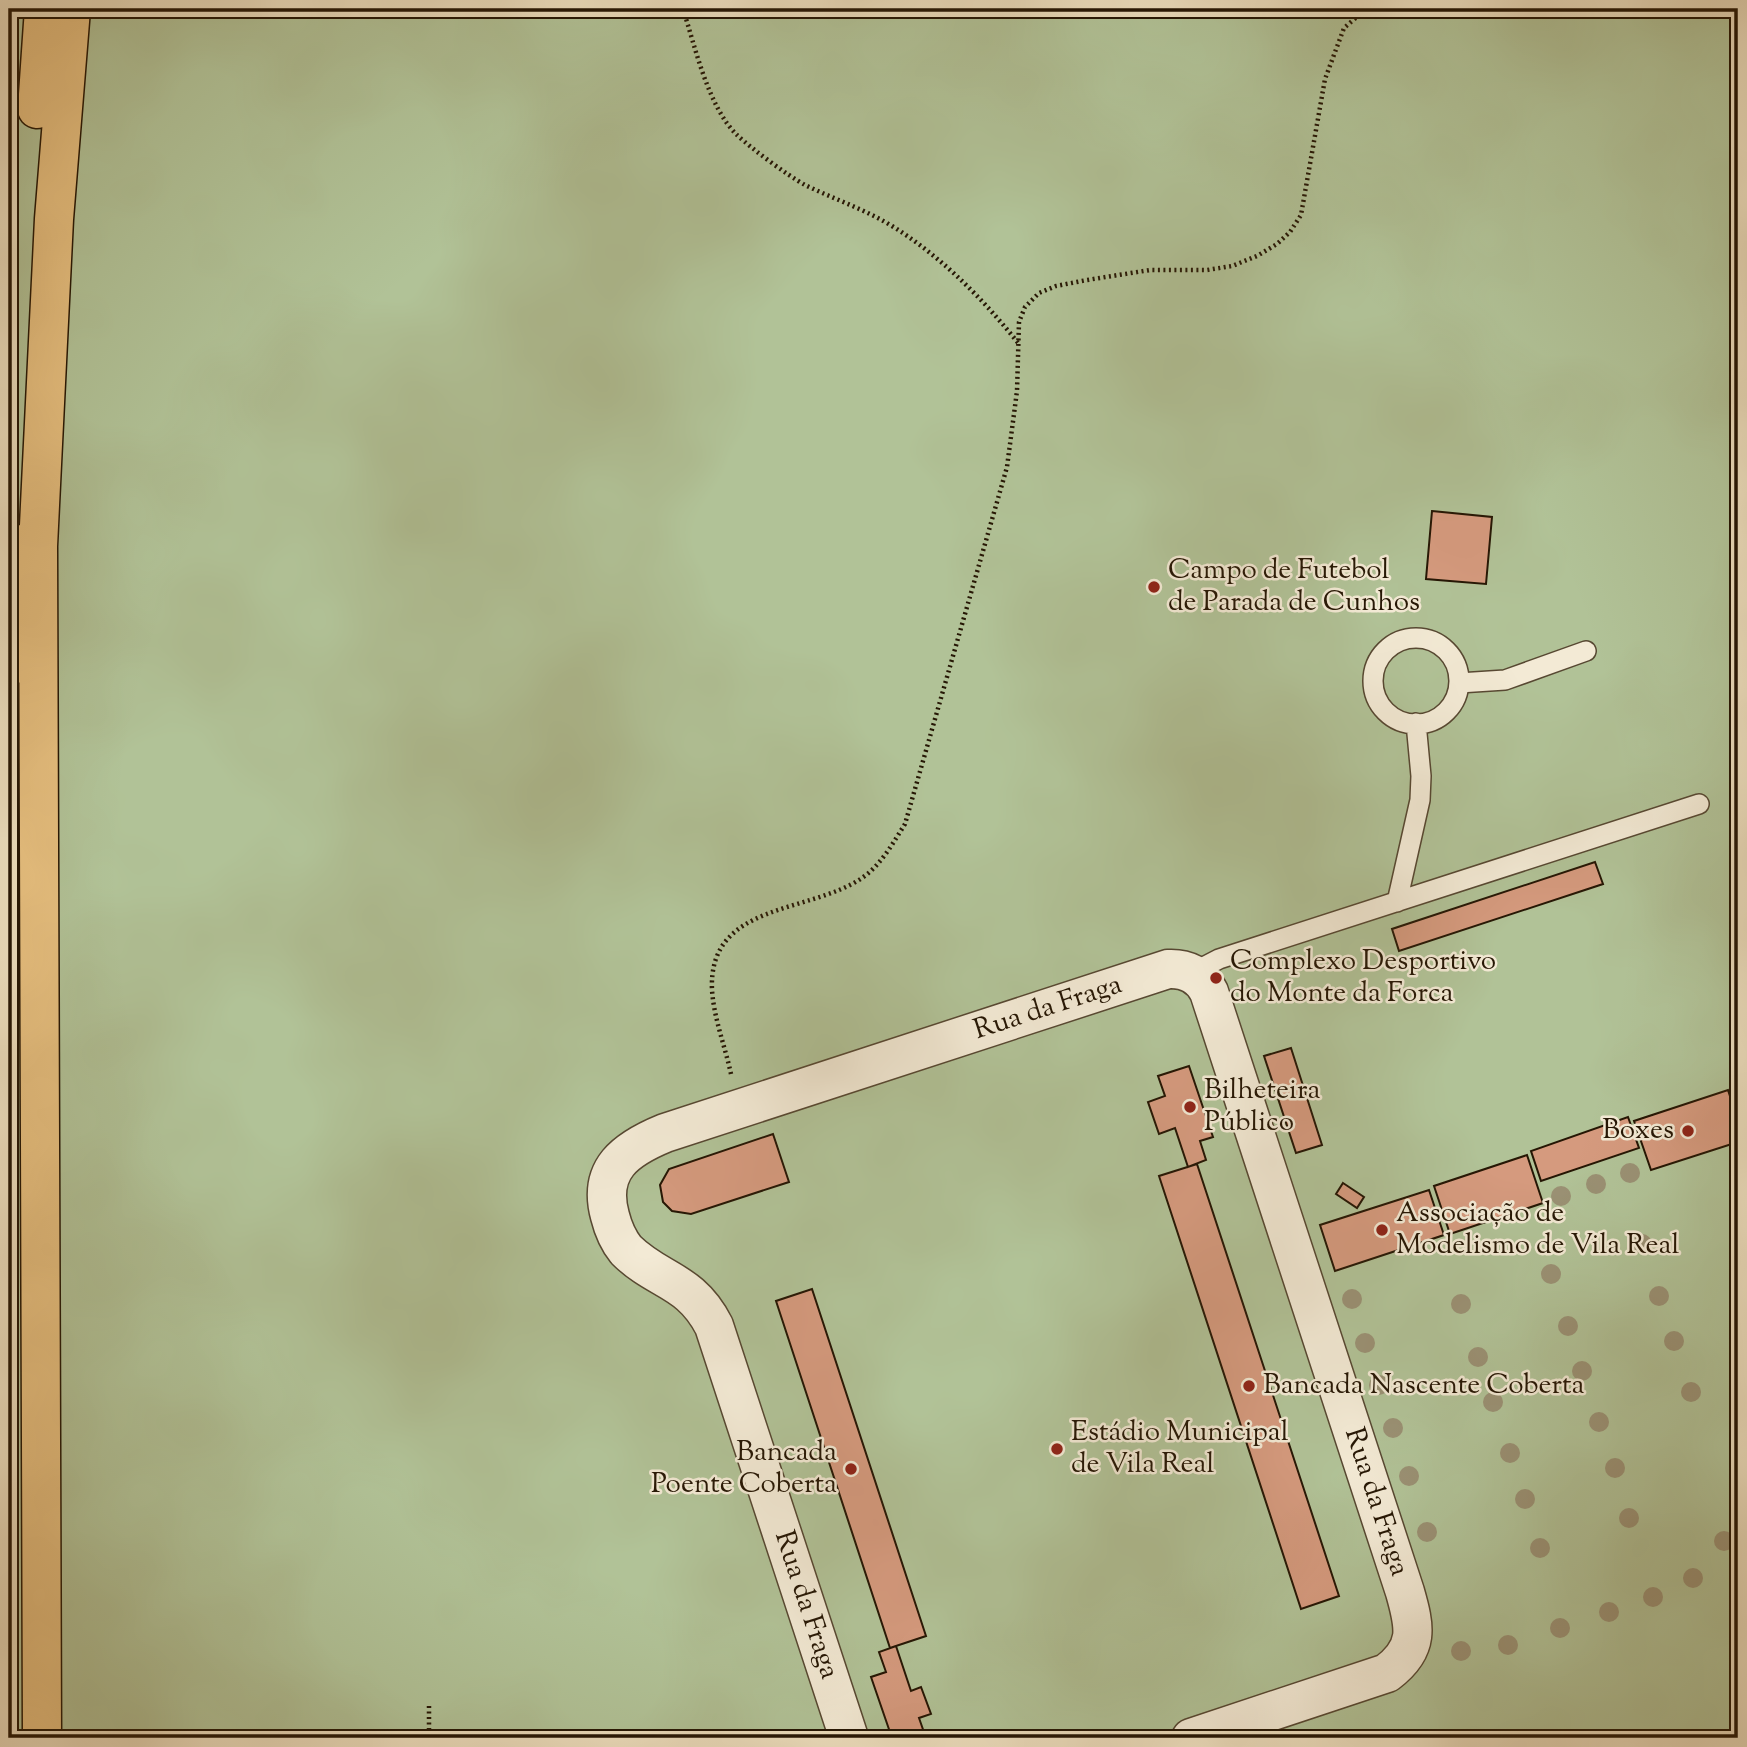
<svg xmlns="http://www.w3.org/2000/svg" width="1747" height="1747" font-family="'Sorts Mill Goudy',serif">
  <style>
    .green { fill: #b1c297; stroke: #6b6c4e; stroke-width: 2 }
    .building { fill: #d59a7e; stroke: #251604; stroke-width: 2 }
    .lines { fill: none; stroke-linecap: round; stroke-linejoin: round }
    .lane-casing { stroke: #574832; stroke-width: 22 }
    .street-casing { stroke: #574832; stroke-width: 41 }
    .highway-casing { stroke: #251604; stroke-width: 41 }
    .path { stroke: #251604; stroke-width: 4.5; stroke-dasharray: 2 3.5; stroke-linecap: butt }
    .lane { stroke: #f3ead5; stroke-width: 19 }
    .street { stroke: #f3ead5; stroke-width: 38 }
    .highway { stroke: #e6bf7f; stroke-width: 38 }
    .tree { fill: #9a9174 }
    .poi-dot { fill: #8f2418; stroke: #f3ead5; stroke-width: 2.5 }
    .labels { text-anchor: middle; dominant-baseline: central; stroke-width: 5; stroke-linejoin: round; paint-order: stroke }
    .poi-label { font-size: 28px; fill: #251604; stroke: #f3ead5; text-anchor: start }
    .street-label { font-size: 28px; fill: #251604; stroke: #f3ead5 }
  </style>
  <rect width="100%" height="100%" fill="#ecdebe"/>
  <filter id="stains"><feTurbulence type="fractalNoise" baseFrequency=".00286" numOctaves="4"/><feColorMatrix values="0 0 0 0 .2 0 0 0 0 .09 0 0 0 0 .02 0 0 0 .5 -.17"/></filter>
  <radialGradient id="worn" r=".72"><stop offset=".6" stop-color="#630" stop-opacity="0"/><stop offset="1" stop-color="#630" stop-opacity=".3"/></radialGradient>
  <!-- green -->
  <path class="green" d="M9 9H1738V1738H9Z"/>
  <!-- building -->
  <path class="building" d="M1432 511 1492 517 1486 584 1426 579Z
    M1595 862 1603 884 1399 951 1392 929Z
    M1291 1048 1322 1145 1296 1153 1264 1056Z
    M1189 1066 1213 1137 1200 1141 1206 1160 1188 1167 1175 1128 1159 1134 1148 1102 1165 1096 1158 1076Z
    M1728 1090 1738 1121V1142L1651 1170 1634 1121Z
    M1628 1117 1639 1148 1541 1181 1531 1151Z
    M773 1134 789 1182 691 1214 672 1211 663 1202 660 1185 669 1169Z
    M1527 1155 1543 1203 1450 1234 1434 1186Z
    M1197 1164 1339 1596 1301 1609 1159 1176Z
    M1343 1183 1364 1197 1357 1208 1336 1194Z
    M1429 1190 1444 1235 1335 1271 1320 1225Z
    M812 1289 926 1636 890 1648 776 1301Z
    M896 1646 911 1691 921 1687 931 1714 919 1718 926 1738H892L871 1677 886 1672 879 1652Z"/>
  <g class="lines">
    <!-- lane casing -->
    <g class="lane-casing">
      <path id="lane" d="M1373 681a43 43 0 1 1 86 0a43 43 0 1 1-86 0Z
        M1459 683 1505 680 1586 651
        M1397 902 1420 800 1421 776 1416 723
        M1192 973 1219 959 1699 804"/>
    </g>
    <!-- street casing -->
    <g class="street-casing">
      <path id="street" d="M849 1738 714 1326C690 1279 658 1282 626 1250 618 1240 613 1228 610 1216 597 1169 626 1149 665 1133L1168 969C1186 968 1201 975 1209 992L1405 1592C1415 1627 1420 1648 1387 1673L1191 1738"/>
    </g>
    <!-- highway casing -->
    <g class="highway-casing">
      <path id="highway" d="M37 109 44 9
        M12 665 13 543
        M42 1738 38 546 54 219 71 9"/>
    </g>
    <!-- path -->
    <path class="path" d="M683 9C695 46 708 107 737 135 752 149 787 175 805 185 834 199 864 209 892 226 942 257 983 299 1019 344
      M731 1074C725 1046 714 1019 712 990 708 902 809 914 862 878 881 865 893 843 905 824L1007 467 1017 391 1019 322 1025 307 1039 293 1056 286 1087 280 1150 270H1207L1232 266 1257 256 1277 244 1290 232 1301 215 1325 79 1344 28 1366 9
      M429 1706V1738"/>
    <!-- lane -->
    <use href="#lane" class="lane"/>
    <!-- street -->
    <use href="#street" class="street"/>
    <!-- highway -->
    <use href="#highway" class="highway"/>
  </g>
  <!-- trees -->
  <g class="tree">
    <circle cx="1630" cy="1173" r="10"/>
    <circle cx="1596" cy="1184" r="10"/>
    <circle cx="1561" cy="1196" r="10"/>
    <circle cx="1642" cy="1244" r="10"/>
    <circle cx="1551" cy="1274" r="10"/>
    <circle cx="1659" cy="1296" r="10"/>
    <circle cx="1352" cy="1299" r="10"/>
    <circle cx="1461" cy="1304" r="10"/>
    <circle cx="1568" cy="1326" r="10"/>
    <circle cx="1674" cy="1341" r="10"/>
    <circle cx="1365" cy="1343" r="10"/>
    <circle cx="1478" cy="1357" r="10"/>
    <circle cx="1582" cy="1371" r="10"/>
    <circle cx="1379" cy="1385" r="10"/>
    <circle cx="1691" cy="1392" r="10"/>
    <circle cx="1493" cy="1402" r="10"/>
    <circle cx="1599" cy="1422" r="10"/>
    <circle cx="1393" cy="1428" r="10"/>
    <circle cx="1510" cy="1453" r="10"/>
    <circle cx="1615" cy="1468" r="10"/>
    <circle cx="1409" cy="1476" r="10"/>
    <circle cx="1525" cy="1499" r="10"/>
    <circle cx="1629" cy="1518" r="10"/>
    <circle cx="1427" cy="1532" r="10"/>
    <circle cx="1724" cy="1541" r="10"/>
    <circle cx="1540" cy="1548" r="10"/>
    <circle cx="1693" cy="1578" r="10"/>
    <circle cx="1653" cy="1597" r="10"/>
    <circle cx="1609" cy="1612" r="10"/>
    <circle cx="1560" cy="1628" r="10"/>
    <circle cx="1508" cy="1645" r="10"/>
    <circle cx="1461" cy="1651" r="10"/>
  </g>
  <!-- markers -->
  <g class="poi-dot">
    <circle cx="1154" cy="587" r="7"/>
    <circle cx="1216" cy="978" r="7"/>
    <circle cx="1190" cy="1107" r="7"/>
    <circle cx="1688" cy="1131" r="7"/>
    <circle cx="1382" cy="1230" r="7"/>
    <circle cx="1249" cy="1386" r="7"/>
    <circle cx="1057" cy="1449" r="7"/>
    <circle cx="851" cy="1469" r="7"/>
  </g>
  <g class="labels">
    <!-- poi labels -->
    <g class="poi-label">
      <text x="1168" y="571">Campo de Futebol<tspan x="1168" dy="32">de Parada de Cunhos</tspan></text>
      <text x="1230" y="962">Complexo Desportivo<tspan x="1230" dy="32">do Monte da Forca</tspan></text>
      <text x="1204" y="1091">Bilheteira<tspan x="1204" dy="32">Público</tspan></text>
      <text x="1674" y="1131" text-anchor="end">Boxes</text>
      <text x="1396" y="1214">Associação de<tspan x="1396" dy="32">Modelismo de Vila Real</tspan></text>
      <text x="1263" y="1386">Bancada Nascente Coberta</text>
      <text x="1071" y="1433">Estádio Municipal<tspan x="1071" dy="32">de Vila Real</tspan></text>
      <text x="837" y="1453" text-anchor="end">Bancada<tspan x="837" dy="32">Poente Coberta</tspan></text>
    </g>
    <!-- street labels -->
    <g class="street-label">
      <text transform="translate(1048 1008) rotate(-18)">Rua da Fraga</text>
      <text transform="translate(1376 1502) rotate(72)">Rua da Fraga</text>
      <text transform="translate(806 1605) rotate(72)">Rua da Fraga</text>
    </g>
  </g>
  <!-- margin -->
  <rect width="1747" height="1747" fill="none" stroke="#ecdebe" stroke-width="35"/>
  <rect x="10" y="10" width="1726" height="1726" fill="none" stroke="#251604" stroke-width="3.5"/>
  <rect x="18" y="18" width="1712" height="1712" fill="none" stroke="#251604" stroke-width="2"/>
  <rect width="100%" height="100%" filter="url(#stains)"/>
  <rect width="100%" height="100%" fill="url(#worn)"/>
</svg>
